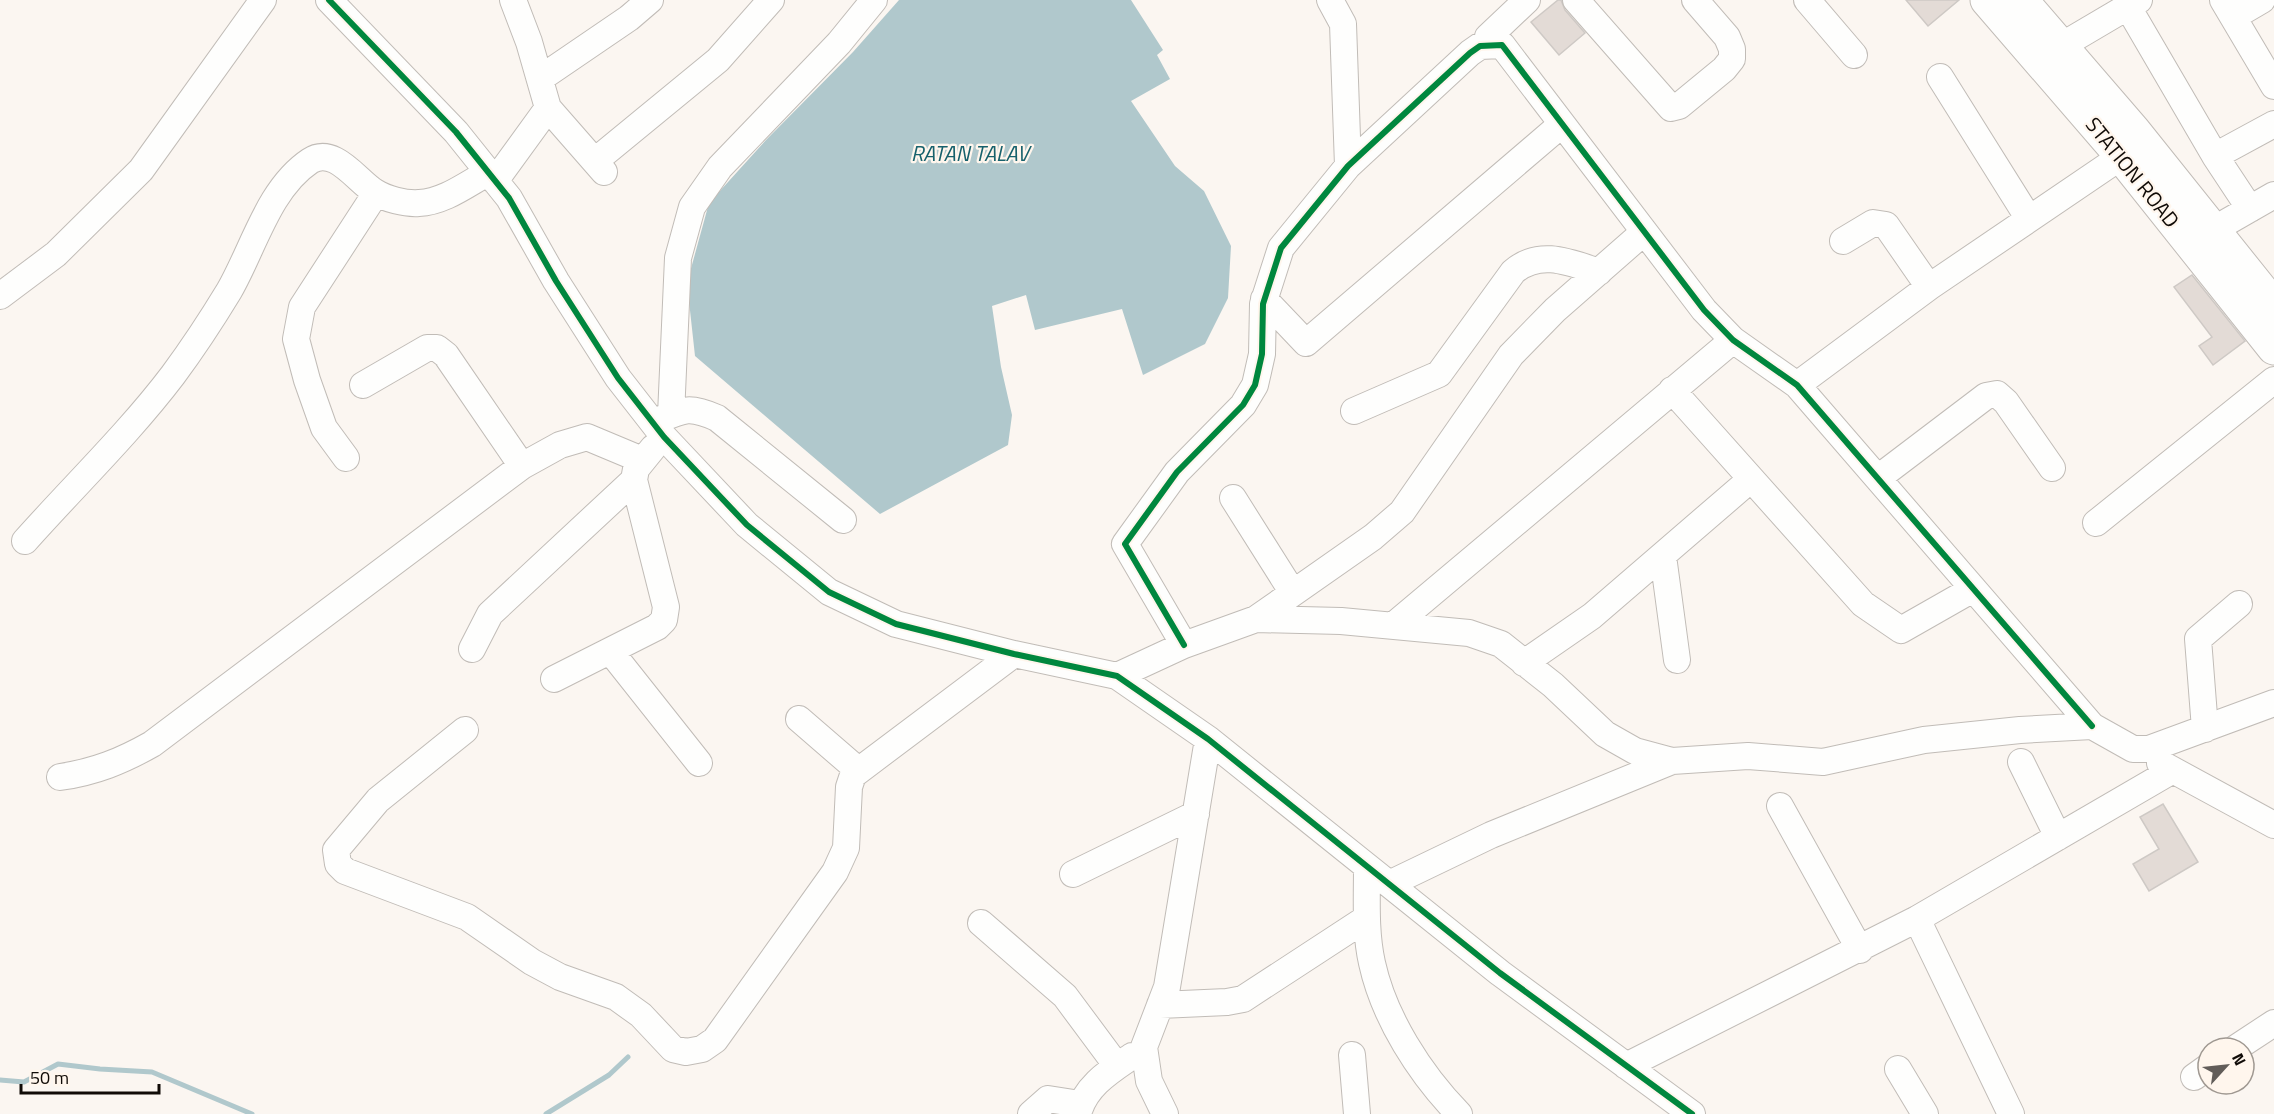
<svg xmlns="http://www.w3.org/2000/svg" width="2274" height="1114" font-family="'Titillium Web',sans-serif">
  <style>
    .water { fill: #b0c8cc }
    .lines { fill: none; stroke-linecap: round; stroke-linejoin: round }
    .stream { stroke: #b0c8cc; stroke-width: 5 }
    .building { fill: #e3dbd6; stroke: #cec9c5; stroke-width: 1.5 }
    .minor-casing { stroke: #c1bcb7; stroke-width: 28 }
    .major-casing { stroke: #c1bcb7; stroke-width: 35 }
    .minor { stroke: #fefefd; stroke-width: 26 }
    .major { stroke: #fefefd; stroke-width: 33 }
    .cycleway-casing { stroke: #fff6ed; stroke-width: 10 }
    .cycleway { stroke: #00873e; stroke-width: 6 }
    .labels { text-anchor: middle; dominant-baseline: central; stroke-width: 4.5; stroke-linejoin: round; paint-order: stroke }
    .street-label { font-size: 21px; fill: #100b07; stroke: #fff6ed }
    .water-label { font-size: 22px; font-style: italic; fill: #17616c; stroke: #fff6ed }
  </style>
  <rect width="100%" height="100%" fill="#fbf6f1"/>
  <!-- water -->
  <path class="water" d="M899 0H1131L1163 50 1157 55 1170 79 1131 101 1175 166 1204 191 1231 246 1228 298 1205 344 1143 375 1122 309 1035 330 1026 295 992 306 1001 367 1012 415 1008 445 880 514 695 356 687 283 709 203 766 140 853 52Z"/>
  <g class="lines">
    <!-- stream -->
    <path class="stream" d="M0 1080 24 1082 58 1064 100 1069 152 1072 252 1114
      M546 1114 609 1075 628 1057"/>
  </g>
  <!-- building -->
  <path class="building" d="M1558 0H1561L1565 10 1585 33 1559 55 1531 22Z
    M1906 0H1959L1928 26Z
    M2192 275 2245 341 2213 365 2199 346 2212 337 2174 287Z
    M2163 804 2198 862 2149 891 2133 864 2159 849 2140 817Z"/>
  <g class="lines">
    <!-- minor casing -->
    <g class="minor-casing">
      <path id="minor" d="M329 0 456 132 509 198 556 281 618 378 664 437 747 525 829 592 896 624 1014 654 1117 676 1208 739 1500 973 1692 1114
        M513 0 529 42 548 108 604 172
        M1330 0 1343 24 1348 166
        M1576 0 1671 108 1679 106 1724 69 1732 59V49L1727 37 1695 0
        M1807 0 1854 55
        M2223 0 2274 86
        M2128 7 2215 156 2250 209
        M2233 17 2262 0
        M1489 44 1488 37 1527 0
        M2061 46 2139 0
        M1940 77 2029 219
        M541 78 629 18 650 0
        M2215 156 2274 124
        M595 161 718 60 771 0
        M495 181 548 108
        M2213 230 2274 195
        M1843 241 1873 223 1886 225 1929 287
        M0 296 56 254 141 170 263 0
        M1264 299 1306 343 1562 124
        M363 385 427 348H437L446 355 522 466
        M1797 385 1929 287 2122 156
        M1672 390 1863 604 1901 630 1973 589
        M1354 411 1439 374 1513 272C1539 249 1569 262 1599 272
        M671 415 678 258 692 207 720 167 839 43 874 0
        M659 420C684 409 690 406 717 418L843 520
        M346 458 324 428 307 380 296 339 302 307 376 193
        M1878 478 1986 396 1997 394 2006 402 2052 468
        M1233 498 1293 593
        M2096 523 2274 380
        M25 541C74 486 129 433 173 375 193 348 212 319 229 291 253 250 268 189 310 161 334 145 357 181 375 192 386 199 405 204 419 203 444 202 467 184 489 172
        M1663 556 1677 660
        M1256 619 1373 537 1402 512 1511 355 1555 310 1644 232
        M1394 625 1733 340
        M1184 645 1125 544 1177 472 1243 405 1255 385 1262 354 1263 304 1281 248 1348 166 1470 53 1480 46 1502 45 1704 310 1733 340 1797 385 2092 726
        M472 649 490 614 634 480
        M611 652 699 763
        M1524 663 1592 616 1751 479
        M1117 676 1184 645 1256 619 1341 621 1469 633 1501 644 1553 685 1605 734 1635 751 1672 761 1748 756 1823 762 1924 740 2020 730 2092 726 2133 749H2149L2274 703
        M554 679 657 627 664 620 666 607 634 480 636 469 653 448
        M799 719 858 770
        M2205 729 2198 639 2239 604
        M465 730 378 800 336 850 338 864 345 871 467 917 532 962 560 977 616 997 641 1015 673 1049 686 1052 702 1049 715 1040 835 872 846 848 849 787 853 775 1014 654
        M2021 762 2058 837
        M2160 763 2274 825
        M60 777C95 772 122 761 152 744L522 466 560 445 587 437 642 460
        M1780 806 1860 950
        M1367 867C1367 899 1365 932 1372 963 1384 1018 1420 1074 1459 1114
        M1073 874 1196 814
        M1389 884 1491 835 1672 761
        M1917 919 2011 1114
        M981 923 1065 996 1117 1066
        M1160 1005 1227 1002 1243 999 1367 918
        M2236 1048 2274 1023
        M1352 1055 1357 1114
        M1626 1066 1917 919 2173 770
        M1898 1069 1925 1114
        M2194 1077 2208 1067
        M1031 1114 1048 1099 1080 1104
        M1078 1114C1085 1086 1110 1071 1132 1056
        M1165 1114 1149 1081 1144 1047 1167 987 1208 739"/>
    </g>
    <!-- major casing -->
    <g class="major-casing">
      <path id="major" d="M1987 0 2114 147 2274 348
        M2021 0 2134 131 2274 306"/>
    </g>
    <!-- minor -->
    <use href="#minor" class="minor"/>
    <!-- major -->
    <use href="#major" class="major"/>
    <!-- cycleway casing -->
    <g class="cycleway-casing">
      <path id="cycleway" d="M329 0 456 132 509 198 556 281 618 378 664 437 747 525 829 592 896 624 1014 654 1117 676 1208 739 1500 973 1692 1114
        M1184 645 1125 544 1177 472 1243 405 1255 385 1262 354 1263 304 1281 248 1348 166 1470 53 1480 46 1502 45 1704 310 1733 340 1797 385 2092 726"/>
    </g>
    <!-- cycleway -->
    <use href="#cycleway" class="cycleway"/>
  </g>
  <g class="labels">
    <!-- street labels -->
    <g class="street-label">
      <text transform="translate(2133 172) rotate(51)">STATION ROAD</text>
    </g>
    <!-- water labels -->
    <g class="water-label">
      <text x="970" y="153">RATAN TALAV</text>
    </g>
  </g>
  <!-- north arrow -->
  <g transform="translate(2226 1066) rotate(63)"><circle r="28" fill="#fff6ed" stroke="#9f9891" stroke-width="1.5"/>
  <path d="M0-4.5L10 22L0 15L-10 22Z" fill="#625d59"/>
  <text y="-9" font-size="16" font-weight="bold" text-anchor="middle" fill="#100b07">N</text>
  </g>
  <!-- scale -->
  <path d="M21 1084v9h138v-9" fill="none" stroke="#100b07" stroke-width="3"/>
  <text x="30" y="1084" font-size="18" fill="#100b07" stroke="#fff6ed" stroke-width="4.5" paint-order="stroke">50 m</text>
</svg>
